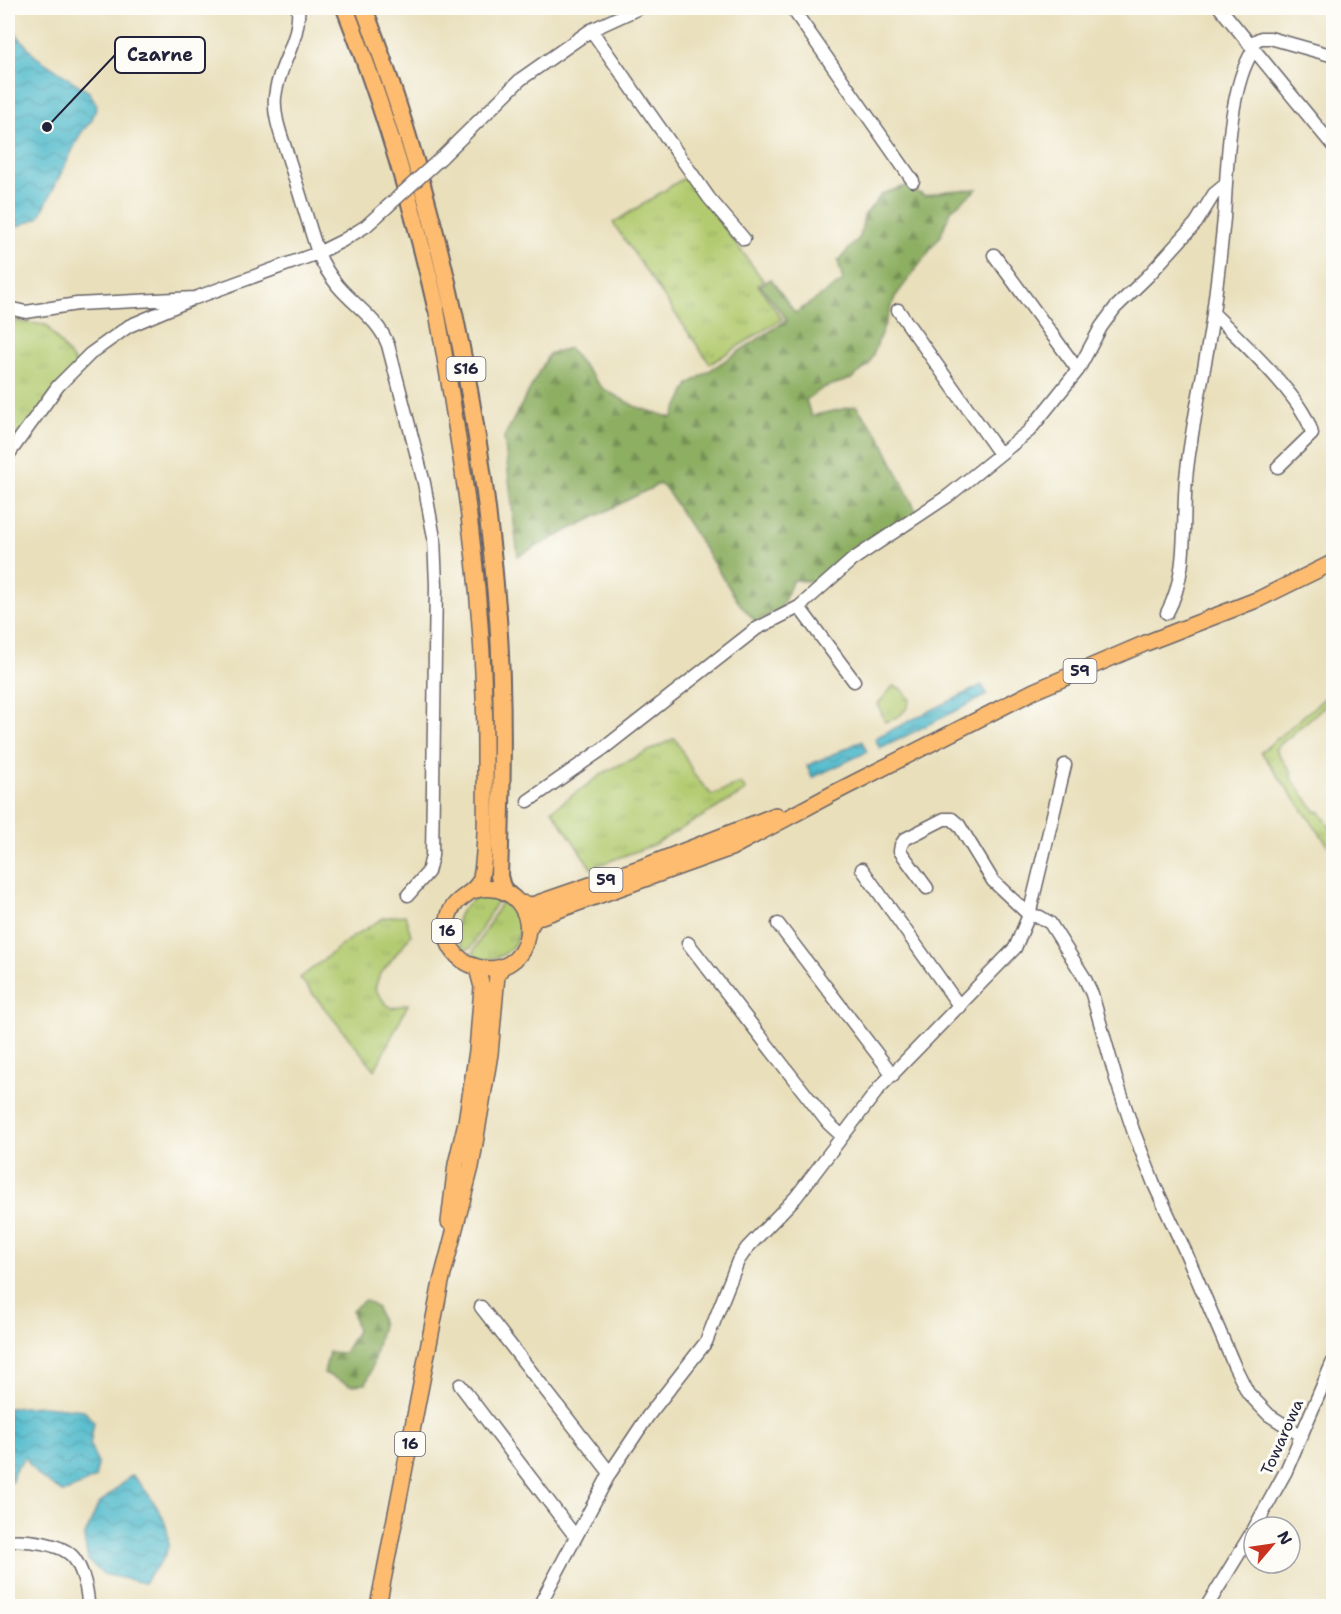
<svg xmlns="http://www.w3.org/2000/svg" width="1341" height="1614" font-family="'Shantell Sans',sans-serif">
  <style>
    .grass { fill: url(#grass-tufts); stroke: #6a7656; stroke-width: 1.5 }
    .forest { fill: url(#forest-firs); stroke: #58684e; stroke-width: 1.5 }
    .water { fill: url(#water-waves); stroke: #386e83; stroke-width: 1.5 }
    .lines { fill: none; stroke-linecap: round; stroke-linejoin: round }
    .minor-casing { stroke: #686468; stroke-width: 15 }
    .major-casing { stroke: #686468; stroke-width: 18 }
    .highway-casing { stroke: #686468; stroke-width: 20 }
    .minor { stroke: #fff; stroke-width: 12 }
    .major { stroke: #fdbc6f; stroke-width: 15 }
    .highway { stroke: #fdbc6f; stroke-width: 16 }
    .minor-bridge-casing { stroke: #686468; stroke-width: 15; stroke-linecap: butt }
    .minor-bridge { stroke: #fff; stroke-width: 12 }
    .labels { text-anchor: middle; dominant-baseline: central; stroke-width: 6; stroke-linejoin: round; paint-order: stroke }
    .shield { fill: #fdfcf7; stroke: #646373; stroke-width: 1.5 }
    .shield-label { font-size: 15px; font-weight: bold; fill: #22223b }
    .street-label { font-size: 16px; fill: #22223b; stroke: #fdfcf7 }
    .leader { fill: none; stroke: #22223b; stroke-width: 2 }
    .callout-dot { fill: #22223b; stroke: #fdfcf7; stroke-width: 2 }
    .callout { fill: #fdfcf7; stroke: #22223b; stroke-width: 2 }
    .callout-label { font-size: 18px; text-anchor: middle; font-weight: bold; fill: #22223b }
  </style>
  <defs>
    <pattern id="grass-tufts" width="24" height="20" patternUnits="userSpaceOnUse" patternTransform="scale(1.5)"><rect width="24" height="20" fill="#b2cb70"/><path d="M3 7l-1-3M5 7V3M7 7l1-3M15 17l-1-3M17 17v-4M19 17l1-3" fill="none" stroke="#99ae62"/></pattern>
    <pattern id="forest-firs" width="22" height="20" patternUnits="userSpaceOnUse" patternTransform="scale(1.5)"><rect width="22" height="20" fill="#8daf62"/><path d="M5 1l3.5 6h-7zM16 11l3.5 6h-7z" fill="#738e52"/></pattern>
    <pattern id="water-waves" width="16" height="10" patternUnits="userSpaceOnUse" patternTransform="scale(1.5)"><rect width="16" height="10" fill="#4eb9cb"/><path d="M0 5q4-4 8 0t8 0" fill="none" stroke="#4096a6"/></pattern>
  </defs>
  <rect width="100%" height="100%" fill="#fdfcf7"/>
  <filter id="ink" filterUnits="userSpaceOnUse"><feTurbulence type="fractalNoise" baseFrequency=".0167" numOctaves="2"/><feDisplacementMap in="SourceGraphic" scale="12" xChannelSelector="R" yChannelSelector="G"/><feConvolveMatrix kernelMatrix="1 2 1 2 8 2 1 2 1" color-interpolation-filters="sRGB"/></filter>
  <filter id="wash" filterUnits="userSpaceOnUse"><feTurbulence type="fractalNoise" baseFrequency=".008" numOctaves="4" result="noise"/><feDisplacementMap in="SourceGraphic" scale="24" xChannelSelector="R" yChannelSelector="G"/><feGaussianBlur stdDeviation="1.35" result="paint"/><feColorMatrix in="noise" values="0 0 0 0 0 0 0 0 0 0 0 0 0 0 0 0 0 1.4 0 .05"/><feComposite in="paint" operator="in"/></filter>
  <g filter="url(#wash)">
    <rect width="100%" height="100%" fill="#e9dfbb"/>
    <!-- grass -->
    <path class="grass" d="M687 176 701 191 726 230 763 280 758 285 782 319 710 364 613 223Z
      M14 321 46 325 81 370 64 387 8 459V330Z
      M893 686 902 689 910 700C906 714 898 717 885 722L878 704Z
      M1333 691V699L1275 749 1292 774 1290 776 1316 812 1319 811 1333 831V852L1261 752Z
      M675 738 695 776 712 795 741 783 746 791 653 845 591 868 552 810 605 772Z
      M485 896 494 897 496 902 471 948 465 950C447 930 458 901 485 896Z
      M502 901C537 912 517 970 475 957L473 952Z
      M405 915 411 935 379 976 375 989 385 1003 392 1008 408 1004 375 1070 300 978 348 940 383 918Z"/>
    <!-- forest -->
    <path class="forest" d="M905 186 925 196 947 191 977 189 951 210 940 237 895 297 869 365 851 379 823 388 806 400 811 416 856 406 880 437 918 515 818 582 793 580 781 608 756 622 739 603 666 489 659 484 518 556 504 437 549 354 569 348 602 388 634 406 672 418 689 384 787 320 760 285 771 279 795 313 843 281 838 261 860 237 864 216 882 194Z
      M365 1300 377 1308 382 1325 371 1371 366 1384 350 1385 324 1373 329 1352 344 1353 357 1331 352 1310Z"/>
    <!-- water -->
    <path class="water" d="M8 24 35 56 89 92 97 105 92 120 81 133 39 218 8 230Z
      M982 685 987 695 880 749 875 738Z
      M862 741 867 752 812 778 807 766Z
      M44 1406 84 1410 94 1422 90 1445 98 1464 95 1478 64 1493C48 1483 32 1474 26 1457L14 1471 12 1482 8 1483V1408Z
      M132 1475C148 1492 177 1527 166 1553 163 1561 149 1575 144 1583L103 1574 88 1560 84 1538 98 1505Z"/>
  </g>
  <g filter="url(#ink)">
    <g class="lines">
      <!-- minor casing -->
      <g class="minor-casing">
        <path id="minor" d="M298 8C301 40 278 65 275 97 273 118 283 140 289 160 299 191 308 222 318 253 323 265 330 276 338 286 356 307 378 319 388 345L424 483 434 538 436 585 432 856 428 872 408 895
          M792 8 913 181
          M1220 8 1334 147
          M591 30 709 198 744 239
          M1249 44 1261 38H1270L1334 56
          M441 158 521 79 591 30 639 8
          M994 255 1078 370
          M8 308 26 312 77 304 195 298 318 253 342 241 366 226 387 207
          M898 310 1000 454
          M1213 313C1239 339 1306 400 1312 434L1278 467
          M8 455 58 386 90 354 129 326 190 300
          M799 607 854 681
          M1167 613C1189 572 1182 525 1186 479 1191 424 1206 368 1213 313 1217 282 1221 250 1224 218 1227 172 1228 87 1254 49
          M528 801 604 748 756 629 799 607 852 560 948 496 1029 431 1078 370 1101 327 1115 308 1148 276 1196 223 1214 194 1225 185
          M862 869 960 1007
          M927 888 900 851 901 845 905 839 944 819H952L959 825 993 881 1029 915 1040 917 1050 923 1084 977 1092 994 1116 1079 1133 1130 1154 1184 1186 1253 1234 1365 1248 1393 1269 1415 1302 1436
          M778 924 893 1075
          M688 943 828 1123 842 1136
          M481 1307 610 1473
          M460 1385 575 1536
          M1255 1527 1286 1471 1334 1359
          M8 1541C25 1539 62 1543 74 1558 83 1570 88 1591 88 1606
          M539 1606 610 1473 648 1416 706 1342 738 1261 747 1248 796 1197 880 1087 1015 948 1029 915 1065 765
          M1207 1606 1254 1529"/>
      </g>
      <!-- major casing -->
      <g class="major-casing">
        <path id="major" d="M436 307C463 457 486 608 485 760 485 796 487 843 481 878 475 895 455 896 449 915 431 970 517 992 527 936 529 924 526 912 518 902 506 888 489 886 472 891
          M520 903 532 905 648 865 776 815
          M528 930 534 920 539 917 731 848 832 794 1034 691 1146 643 1259 599 1334 562
          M449 1222 456 1164 466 1122 477 1051 482 987 477 968
          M378 1606 441 1282 471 1167 490 1054 497 975 503 966"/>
      </g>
      <!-- highway casing -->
      <g class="highway-casing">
        <path id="highway" d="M345 8C383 105 413 205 436 307
          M364 8C438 204 482 409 498 618 504 704 502 790 499 876L502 887 507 893"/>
      </g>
      <!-- minor -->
      <use href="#minor" class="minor"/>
      <!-- major -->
      <use href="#major" class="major"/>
      <!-- highway -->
      <use href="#highway" class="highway"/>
      <!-- minor-bridge casing -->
      <g class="minor-bridge-casing">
        <path id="minor-bridge" d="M387 207 441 158"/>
      </g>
      <!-- minor-bridge -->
      <use href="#minor-bridge" class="minor-bridge"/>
    </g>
  </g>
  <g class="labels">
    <!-- shield labels -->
    <g class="shield">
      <rect x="446.5" y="357" width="39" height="24" rx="4.5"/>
      <rect x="1063.5" y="659" width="33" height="24" rx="4.5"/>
      <rect x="589.5" y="868" width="33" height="24" rx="4.5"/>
      <rect x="432" y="919" width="30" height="24" rx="4.5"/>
      <rect x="395" y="1432" width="30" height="24" rx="4.5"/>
    </g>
    <g class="shield-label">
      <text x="466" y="369">S16</text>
      <text x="1080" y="671">59</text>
      <text x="606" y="880">59</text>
      <text x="447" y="931">16</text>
      <text x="410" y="1444">16</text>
    </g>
    <!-- street labels -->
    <g class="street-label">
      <text transform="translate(1282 1437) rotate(-66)">Towarowa</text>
    </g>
  </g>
  <!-- callouts -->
  <path class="leader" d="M47 127L115 55"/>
  <circle class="callout-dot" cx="47" cy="127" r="6"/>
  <rect class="callout" x="115" y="37" width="90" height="36" rx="6"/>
  <g class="callout-label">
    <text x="160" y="61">Czarne</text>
  </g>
  <!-- margin -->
  <rect width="1341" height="1614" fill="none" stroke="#fdfcf7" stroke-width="30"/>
  <!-- north arrow -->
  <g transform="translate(1272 1545) rotate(61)"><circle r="28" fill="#fdfcf7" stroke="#a5a5ac" stroke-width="1.5"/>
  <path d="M0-4.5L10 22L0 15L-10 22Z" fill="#c8321e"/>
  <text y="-9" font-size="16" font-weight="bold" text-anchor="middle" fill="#22223b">N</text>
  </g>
</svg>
